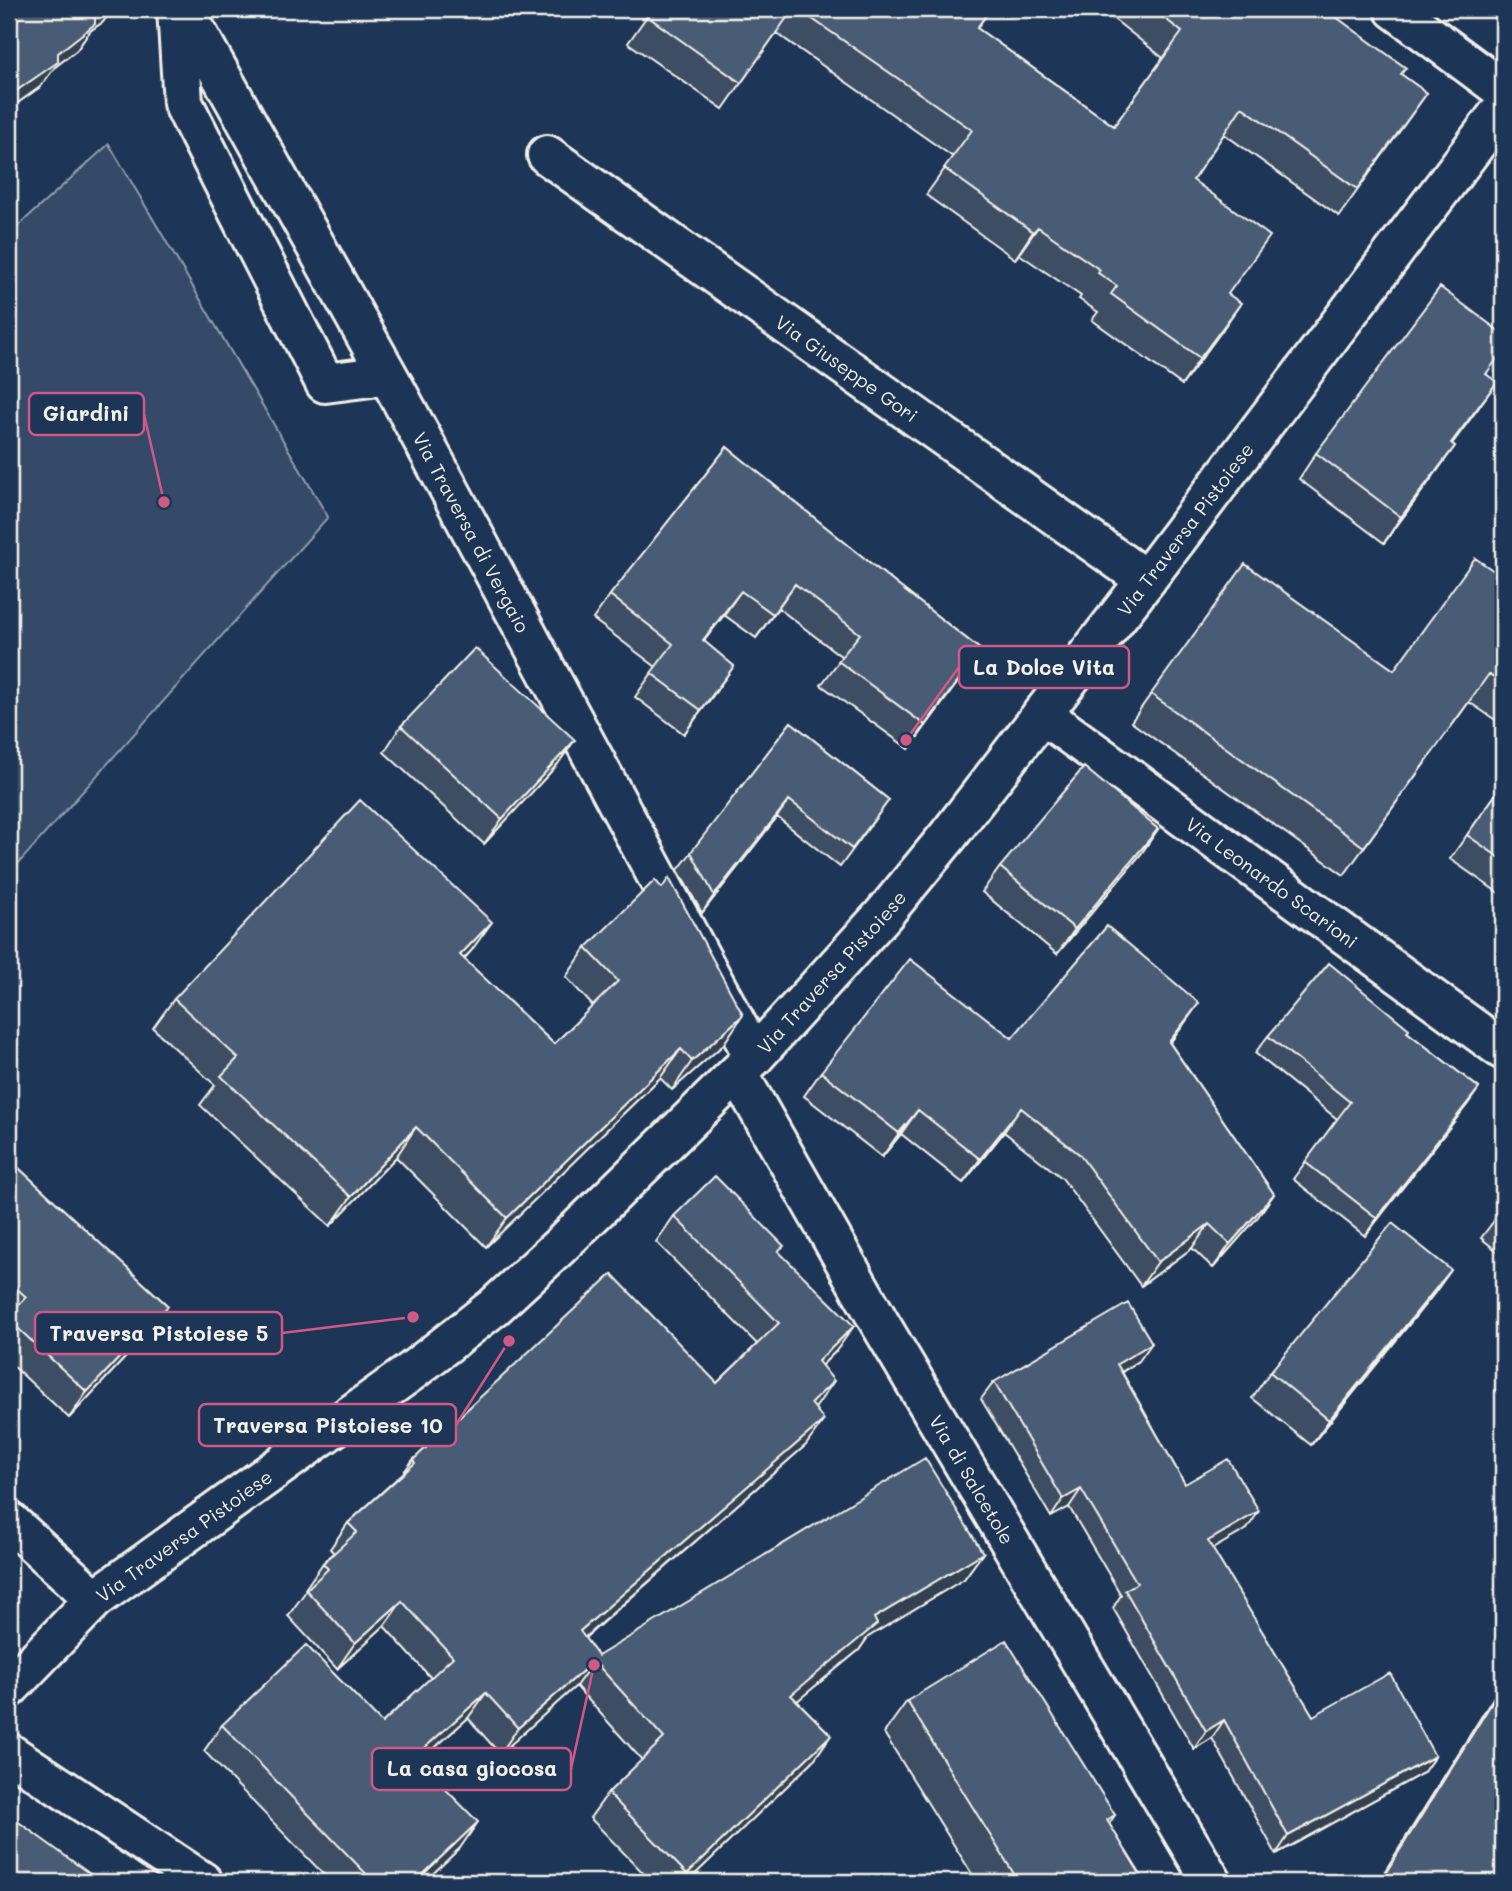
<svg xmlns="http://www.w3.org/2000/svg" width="1512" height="1891" font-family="Mali,sans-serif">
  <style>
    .green { fill: #354a67; stroke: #949ea8; stroke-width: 2 }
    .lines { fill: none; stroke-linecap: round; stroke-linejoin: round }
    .minor-casing { stroke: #f4f1e8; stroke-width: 44 }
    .minor { stroke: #1d3557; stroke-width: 38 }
    .wall { fill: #3e4e64; stroke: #f4f1e8; stroke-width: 2 }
    .shaded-wall { fill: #324051; stroke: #f4f1e8; stroke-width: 2 }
    .building { fill: #485b74; stroke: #f4f1e8; stroke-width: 2 }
    .labels { text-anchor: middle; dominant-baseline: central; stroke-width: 5; stroke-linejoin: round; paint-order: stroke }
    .street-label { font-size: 19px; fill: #f4f1e8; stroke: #1d3557 }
    .leader { fill: none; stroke: #d15985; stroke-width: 2.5 }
    .callout-dot { fill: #d15985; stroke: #1d3557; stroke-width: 2.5 }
    .callout { fill: #1d3557; stroke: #d15985; stroke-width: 2.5 }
    .callout-label { font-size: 21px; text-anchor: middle; font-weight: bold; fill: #f4f1e8 }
  </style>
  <rect width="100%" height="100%" fill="#1d3557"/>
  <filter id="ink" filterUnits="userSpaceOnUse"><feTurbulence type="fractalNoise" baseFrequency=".0143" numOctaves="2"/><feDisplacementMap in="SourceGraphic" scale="14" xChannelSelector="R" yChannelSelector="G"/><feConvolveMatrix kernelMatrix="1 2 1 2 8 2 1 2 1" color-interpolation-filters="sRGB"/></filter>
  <g filter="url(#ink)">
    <!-- green -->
    <path class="green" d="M109 144 328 517 9 874V234Z"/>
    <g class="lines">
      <!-- minor casing -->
      <g class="minor-casing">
        <g id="minor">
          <path d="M177 9 183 103 325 383 387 375"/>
          <path id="s1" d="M184 9 397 392 754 1057"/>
          <path d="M1394 9 1503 90"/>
          <path id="s2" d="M547 155 1146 580"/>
          <path id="s3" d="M1042 714 1503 1050"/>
          <path id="s4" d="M738 1073 878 1320 1212 1882"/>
          <path d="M9 1521 95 1599"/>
          <path id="s5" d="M9 1688 95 1599 412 1371 494 1307 560 1246 754 1057 883 915 948 836 1146 580 1503 108"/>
          <path d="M9 1753 203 1882"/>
        </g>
      </g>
      <!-- minor -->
      <use href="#minor" class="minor"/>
    </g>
    <!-- wall -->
    <path class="wall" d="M9 9H112L103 22 90 31 77 50 55 67 40 87 9 109Z
      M652 9H991L977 28 1114 126 1163 58 1101 9H1325L1401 75 1427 93 1339 216 1224 134 1193 180 1228 294 1223 329 1182 385 1092 320 1098 312 1079 299 1081 296 1019 254 1015 259 926 195 953 157 776 33 723 109 628 43Z
      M1487 375 1479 407 1452 444 1455 446 1437 471 1384 543 1299 479 1316 453Z
      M727 447 900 587 981 650 909 749 821 685 842 657 778 608 756 638 724 615 704 641 717 690 684 734 635 697 656 667 593 619 610 595Z
      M1503 506V516L1498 513Z
      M1503 565V725L1469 702 1344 875 1131 722 1151 694 1394 670 1497 573Z
      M791 722 889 800 840 867 777 817 702 913 678 870Z
      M401 726 557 765 484 844 384 752Z
      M1503 784V896L1450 859Z
      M1158 829 1141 854 1057 954 982 892 1000 867Z
      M586 948 723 1045 672 1090 660 1078 486 1247 396 1157 330 1226 200 1105 215 1085 153 1028 174 999 471 951 464 959 554 1044 593 1006 566 977Z
      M1182 1027 1170 1043 1274 1194 1257 1218 1213 1268 1192 1248 1141 1286 1062 1178 1004 1132 963 1183 901 1134 882 1157 804 1096 821 1072 1012 1038Z
      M1407 1032 1479 1088 1467 1105 1365 1236 1293 1179 1337 1119 1255 1053 1268 1036Z
      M9 1159 168 1306 150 1331 69 1418 9 1362Z
      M1503 1209V1256L1481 1238Z
      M674 1216 779 1252 836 1351 822 1365 815 1408 806 1445 585 1638 598 1656 983 1553 964 1579 868 1637 859 1650 797 1701 831 1735 813 1761 687 1882H652L590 1818 608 1793 642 1760 576 1686 500 1754 468 1718 419 1762 460 1848 424 1882H331L204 1751 222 1725 382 1723 431 1678 384 1626 337 1669 288 1616 306 1591 305 1589 323 1563 334 1553 330 1549 348 1523 403 1473 413 1460 717 1383 757 1344 656 1242Z
      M1451 1270 1433 1295 1311 1445 1252 1398 1270 1372Z
      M1139 1361 1122 1372 1185 1484 1247 1529 1212 1549 1313 1716 1435 1756 1423 1773 1276 1854 1212 1738 1194 1749 1113 1608 1121 1595 1069 1507 1051 1517 981 1399 994 1382Z
      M1503 1682V1882H1378Z
      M907 1701 1115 1815 1109 1824 1145 1882H977L884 1733Z"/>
    <!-- shaded-wall -->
    <path class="shaded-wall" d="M103 9H112L103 22 90 31 77 50 55 67 40 87 9 109V101L16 91 58 53 95 14Z
      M1038 227 1019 254 1015 259 1033 232Z
      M1241 303 1223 329 1182 385 1200 358Z
      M1497 382 1479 407 1433 469 1451 443Z
      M1455 446 1437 471 1384 543 1401 517Z
      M795 584 778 608 756 638 773 614Z
      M741 591 724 615 686 664 703 640Z
      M981 650 964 674 909 749 925 725Z
      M734 666 717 690 684 734 701 710Z
      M575 740 557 765 484 844 502 819Z
      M789 800 777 817 702 913 714 895Z
      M1158 829 1141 854 1057 954 1075 929Z
      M492 922 471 951 440 984 460 955Z
      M1199 1003 1182 1027 1152 1066 1169 1042Z
      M743 1015 723 1045 672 1090 692 1061Z
      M681 1049 660 1078 486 1247 507 1218Z
      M1479 1088 1467 1105 1365 1236 1377 1218Z
      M1021 1108 1004 1132 963 1183 980 1159Z
      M918 1110 901 1134 882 1157 899 1133Z
      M416 1127 396 1157 330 1226 351 1197Z
      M1274 1194 1257 1218 1213 1268 1230 1244Z
      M1209 1224 1192 1248 1141 1286 1158 1262Z
      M1451 1270 1433 1295 1311 1445 1329 1420Z
      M168 1306 150 1331 69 1418 87 1392Z
      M854 1326 836 1351 800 1387 818 1361Z
      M1152 1343 1139 1361 1105 1382 1117 1364Z
      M834 1381 816 1407 793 1429 811 1403Z
      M824 1420 806 1445 562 1657 580 1631Z
      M1081 1489 1069 1507 1051 1517 1063 1499Z
      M1259 1511 1247 1529 1195 1559 1208 1541Z
      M983 1553 964 1579 868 1637 859 1650 773 1721 791 1695 874 1618Z
      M402 1601 384 1626 337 1669 355 1643Z
      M594 1661 576 1686 500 1754 518 1728Z
      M486 1693 468 1718 396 1782 414 1757Z
      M1224 1720 1212 1738 1194 1749 1206 1731Z
      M831 1735 813 1761 687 1882H681L687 1874Z
      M1435 1756 1423 1773 1276 1854 1288 1836Z
      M478 1822 460 1848 424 1882H415Z"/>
    <!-- building -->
    <path class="building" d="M9 9H103L95 14V24L58 53V62L16 91 9 80Z
      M652 9H793L741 83 647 16Z
      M798 9H990L977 28 1114 126 1182 32 1153 9H1325L1406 68 1401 74 1427 93 1357 189 1242 107 1193 180 1270 236 1228 294 1241 303 1200 358 1111 294 1117 286 1098 273 1100 270 1038 227 1033 232 944 168 972 130Z
      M1440 287 1503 334V351L1486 374 1497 382 1451 443 1455 446 1401 517 1316 453Z
      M727 447 900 587 981 650 925 725 838 661 860 634 795 584 773 614 741 591 703 640 734 666 701 710 651 673 673 644 610 595Z
      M1475 558 1497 573 1503 565V683L1489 674 1364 847 1151 694 1245 564 1394 670Z
      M475 648 575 740 502 819 401 726Z
      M791 722 889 800 852 849 789 800 714 895 691 852Z
      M1084 767 1158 829 1075 929 1000 867Z
      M1503 784V860L1467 835Z
      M360 800 492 922 460 955 554 1044 618 981 586 948 655 880 662 888 669 878 743 1015 692 1061 681 1049 507 1218 416 1127 351 1197 221 1076 238 1058 174 999Z
      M1107 926 1199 1003 1169 1042 1274 1194 1230 1244 1209 1224 1158 1262 1079 1154 1021 1108 980 1159 918 1110 899 1133 821 1072 910 959 1012 1038Z
      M1329 963 1409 1029 1407 1032 1479 1088 1377 1218 1305 1162 1350 1102 1268 1036Z
      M9 1159 168 1306 87 1392 9 1320V1315L26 1297 9 1281Z
      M715 1176 784 1246 778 1251 854 1326 818 1361 834 1381 811 1403 824 1420 580 1631 598 1656 925 1458 983 1553 874 1618 877 1624 791 1695 831 1735 687 1874 608 1793 664 1738 594 1661 518 1728 486 1693 414 1757 478 1822 415 1882H374L222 1725 306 1645 382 1723 453 1657 402 1601 355 1643 306 1590 328 1569 323 1563 357 1532 348 1523 415 1463 413 1460 612 1274 717 1383 779 1323 674 1216Z
      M1503 1209V1228L1494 1220Z
      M1392 1223 1451 1270 1329 1420 1270 1372Z
      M1128 1303 1152 1343 1117 1364 1185 1484 1228 1459 1259 1511 1208 1541 1313 1716 1390 1673 1435 1756 1288 1836 1224 1720 1206 1731 1125 1590 1137 1583 1081 1489 1063 1499 994 1382Z
      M1006 1640 1115 1815 1107 1820 1145 1882H1019L907 1701Z
      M1503 1685V1882H1380Z
      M9 1815 90 1874 85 1882H9Z"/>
  </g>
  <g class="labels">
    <!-- street labels -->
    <g class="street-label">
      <text stroke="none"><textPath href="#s2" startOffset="368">Via Giuseppe Gori</textPath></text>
      <text stroke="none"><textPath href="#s5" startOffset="1661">Via Traversa Pistoiese</textPath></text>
      <text stroke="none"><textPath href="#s1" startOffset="597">Via Traversa di Vergaio</textPath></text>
      <text stroke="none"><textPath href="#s3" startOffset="285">Via Leonardo Scarioni</textPath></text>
      <text stroke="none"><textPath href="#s5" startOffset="1094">Via Traversa Pistoiese</textPath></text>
      <text stroke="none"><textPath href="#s4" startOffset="469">Via di Salcetole</textPath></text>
      <text stroke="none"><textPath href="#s5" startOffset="233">Via Traversa Pistoiese</textPath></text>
    </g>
  </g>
  <!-- callouts -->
  <path class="leader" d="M164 502L144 414M906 740L959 667M413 1317L282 1333M509 1341L456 1425M594 1665L571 1769"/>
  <g class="callout-dot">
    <circle cx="164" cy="502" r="7"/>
    <circle cx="906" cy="740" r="7"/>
    <circle cx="413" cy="1317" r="7"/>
    <circle cx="509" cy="1341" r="7"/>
    <circle cx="594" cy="1665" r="7"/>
  </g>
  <g class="callout">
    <rect x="29" y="393" width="115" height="42" rx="7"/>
    <rect x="959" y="646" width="170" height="42" rx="7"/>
    <rect x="35" y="1312" width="247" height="42" rx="7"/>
    <rect x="199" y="1404" width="257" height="42" rx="7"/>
    <rect x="372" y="1748" width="199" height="42" rx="7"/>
  </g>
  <g class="callout-label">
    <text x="86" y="421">Giardini</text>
    <text x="1044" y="675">La Dolce Vita</text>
    <text x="159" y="1341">Traversa Pistoiese 5</text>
    <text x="328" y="1433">Traversa Pistoiese 10</text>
    <text x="472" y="1776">La casa giocosa</text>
  </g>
  <!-- margin -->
  <rect width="1512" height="1891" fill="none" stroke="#1d3557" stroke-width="35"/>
  <rect x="18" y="18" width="1477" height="1856" fill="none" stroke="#f4f1e8" stroke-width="2.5" filter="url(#ink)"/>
</svg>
